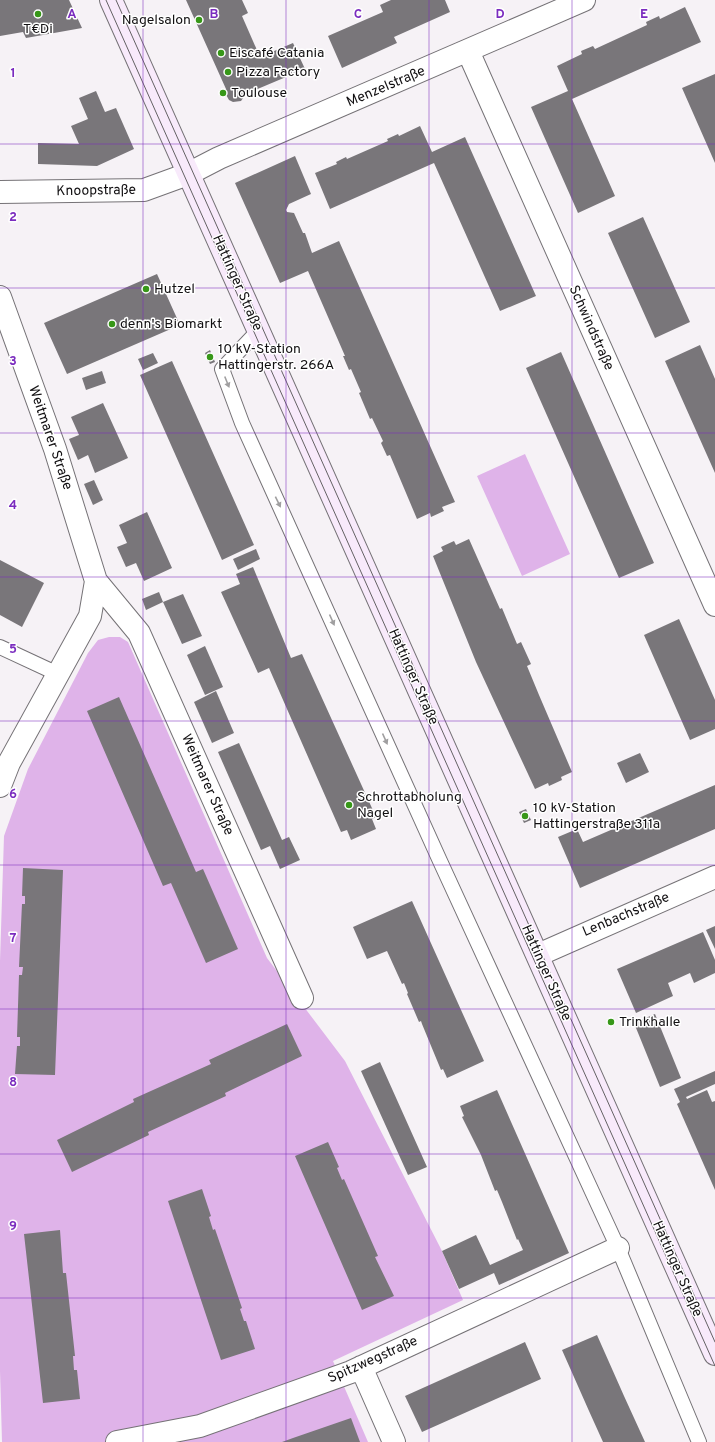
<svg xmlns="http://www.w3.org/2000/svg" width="715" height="1442" font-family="Overpass,sans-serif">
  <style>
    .green { fill: #dfb3e9 }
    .building { fill: #79767a }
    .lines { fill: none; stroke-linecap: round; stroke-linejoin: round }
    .service-casing { stroke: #757276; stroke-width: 16 }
    .minor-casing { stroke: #757276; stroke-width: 24 }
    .secondary-casing { stroke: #757276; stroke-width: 24 }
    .service { stroke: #fff; stroke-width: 14 }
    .minor { stroke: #fff; stroke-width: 22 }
    .secondary { stroke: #f8eafb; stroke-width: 22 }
    .tram { stroke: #646164; stroke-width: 1 }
    .oneway { fill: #a09fa0 }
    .grid { fill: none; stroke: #7b2cbf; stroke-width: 1; stroke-opacity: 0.55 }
    .poi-dot { fill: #379718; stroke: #fff; stroke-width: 1.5 }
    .labels { text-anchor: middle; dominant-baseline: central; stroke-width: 3; stroke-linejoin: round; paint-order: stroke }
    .poi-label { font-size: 14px; fill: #121012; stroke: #fff; text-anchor: start }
    .street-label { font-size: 14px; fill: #121012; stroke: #fff }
    .grid-label { font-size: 13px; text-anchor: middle; font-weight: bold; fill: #7b2cbf; stroke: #fff; stroke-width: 3; stroke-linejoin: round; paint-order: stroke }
  </style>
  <rect width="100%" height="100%" fill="#f6f2f6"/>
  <!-- green -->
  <path class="green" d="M525 454 570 554 522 576 477 476Z
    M109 637H120L128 642 267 958 345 1061 442 1251 463 1300 333 1361 368 1442H2L0 1371V961L4 836 28 769 88 653 98 640Z"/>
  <!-- building -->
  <path class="building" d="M0 0H69L82 28 26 38 23 32 0 36Z
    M186 0H242L248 13 242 16 260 57 293 43 305 69 246 94 241 101 233 102 229 100 225 93 226 89Z
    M391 0H445L450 12 394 37 397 43 342 68 328 36 383 12 380 5Z
    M685 7 701 42 572 99 615 196 578 213 531 107 568 91 557 66 582 54 581 51 593 46 595 49 647 25 646 22 659 16 660 19Z
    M715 74V163L682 88Z
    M96 91 105 112 116 108 134 149 97 166 38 164V143L79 144 71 126 88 119 79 98Z
    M420 126 432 152 465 137 536 296 500 311 434 163 330 209 315 173 337 164 336 162 346 157 347 159 388 141 387 139 398 134 399 136Z
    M295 156 311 194 289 204 286 210 287 212 294 213 303 233H305L312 253 339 241 455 502 442 507 444 511 431 517 430 513 417 519 390 455 387 456 381 443 383 441 372 418 370 419 359 393 361 392 351 369 349 370 343 356H345L308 271 280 283 235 183Z
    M643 217 690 322 655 338 608 233Z
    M157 274 180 325 67 374 44 323Z
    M700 345 715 379V473L665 361Z
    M210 350 215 362 210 364 205 353Z
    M561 352 654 563 619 578 526 368Z
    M153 353 158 363 143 370 138 359Z
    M172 361 254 545 222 560 140 375Z
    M102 371 106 383 86 390 82 378Z
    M103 403 128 458 95 473 88 455 78 460 69 439 79 435 71 417Z
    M94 480 103 500 93 505 84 484Z
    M147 512 172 568 144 581 136 563 126 567 117 547 127 543 119 525Z
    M469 539 500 609 502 608 517 644 521 642 531 664 527 666 539 695 572 772 561 777 562 780 549 786 548 783 535 789 476 662 433 556 443 551 441 547 454 541 456 545Z
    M256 549 260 559 238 570 233 559Z
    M0 560 44 583 22 627 0 615Z
    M253 567 291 658 302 654 376 817 372 819 376 829 351 840 347 830 341 832 269 668 258 673 221 592 240 584 236 574Z
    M159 592 163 602 183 594 202 636 182 644 163 602 146 610 142 599Z
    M679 619 715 700V729L690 740 644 635Z
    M205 646 223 687 205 695 187 655Z
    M216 691 234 733 212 743 194 702Z
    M119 697 196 872 203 869 238 949 206 963 171 883 163 886 87 711Z
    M239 743 282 840 289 837 300 860 280 869 270 846 261 850 218 752Z
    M640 753 649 772 626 783 617 763Z
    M715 785V829L580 888 558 837 577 829 583 842Z
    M526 809 531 820 524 823 519 812Z
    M23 868 63 870 55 1075 15 1074 17 1046H20V1037H17L19 975H22L23 967H19L22 904H25V896H22Z
    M412 901 484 1061 447 1078 443 1069 441 1070 422 1024 421 1021 419 1022 407 994 408 993 404 983 402 984 387 951 367 959 353 927Z
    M715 926V949L706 930Z
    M703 932 715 960V973L694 983 690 973 668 983 673 996 636 1013 617 969Z
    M655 1014 681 1078 660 1087 634 1023Z
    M287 1024 302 1056 225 1093 226 1096 148 1132 149 1135 72 1172 57 1140 134 1102 133 1099 211 1064 209 1060Z
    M380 1062 427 1167 408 1175 361 1071Z
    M715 1071V1084L686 1097 687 1099 707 1090 712 1102 715 1101V1190L677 1104 680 1102 674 1089Z
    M497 1090 569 1253 499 1285 494 1273 459 1289 442 1251 476 1235 490 1265 523 1250 518 1239 517 1240 502 1202 497 1190 495 1191 481 1155 462 1117 464 1116 460 1106Z
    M328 1142 339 1167 337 1168 342 1180 344 1179 378 1256 375 1257 394 1296 362 1310 295 1156Z
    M202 1189 211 1216 209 1217 213 1230 215 1229 242 1308 240 1309 244 1321H246L255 1349 221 1360 168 1201Z
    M60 1230 63 1273H66L75 1356H73L74 1370H77L80 1399 43 1403 24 1234Z
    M597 1335 624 1396 645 1442H603L589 1411 562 1350Z
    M525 1342 541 1379 422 1432 405 1396Z
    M351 1418 360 1442H282L293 1438Z"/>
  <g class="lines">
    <!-- service casing -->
    <g class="service-casing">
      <path id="service" d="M258 331 222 369 242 423 440 861 618 1248 699 1442
        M0 647 58 674"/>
    </g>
    <!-- minor casing -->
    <g class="minor-casing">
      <path id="minor" d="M468 51 715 605
        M0 192 144 190 188 174 219 158 584 0
        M0 297 55 449 96 581 90 616 9 763 0 786
        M96 581 139 633 302 998
        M538 955 715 877
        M361 1367 394 1442
        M117 1442 200 1426 351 1372 618 1248"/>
    </g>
    <!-- secondary casing -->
    <g class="secondary-casing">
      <path id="secondary" d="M111 0 715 1354"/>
    </g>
    <!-- service -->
    <use href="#service" class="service"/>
    <!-- minor -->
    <use href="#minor" class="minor"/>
    <!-- secondary -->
    <use href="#secondary" class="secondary"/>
    <!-- tram -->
    <path class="tram" d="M106 0 715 1366
      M116 0 715 1342"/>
  </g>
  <!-- one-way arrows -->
  <defs><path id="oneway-solid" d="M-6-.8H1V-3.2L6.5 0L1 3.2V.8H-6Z"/></defs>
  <g class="oneway">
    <use href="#oneway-solid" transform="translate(227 382) rotate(68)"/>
    <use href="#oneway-solid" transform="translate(278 502) rotate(64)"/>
    <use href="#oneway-solid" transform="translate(332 620) rotate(66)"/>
    <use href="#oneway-solid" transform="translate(385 739) rotate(66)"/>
  </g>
  <!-- grid -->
  <path class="grid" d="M143 0V1442M286 0V1442M429 0V1442M572 0V1442M0 144H715M0 288H715M0 433H715M0 577H715M0 721H715M0 865H715M0 1009H715M0 1154H715M0 1298H715"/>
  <!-- markers -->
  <g class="poi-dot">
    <circle cx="38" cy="14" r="4"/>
    <circle cx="199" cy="20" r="4"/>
    <circle cx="221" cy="53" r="4"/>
    <circle cx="228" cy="72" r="4"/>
    <circle cx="223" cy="93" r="4"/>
    <circle cx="146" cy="289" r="4"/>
    <circle cx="112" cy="324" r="4"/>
    <circle cx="210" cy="357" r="4"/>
    <circle cx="349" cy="805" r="4"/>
    <circle cx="525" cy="816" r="4"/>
    <circle cx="611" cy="1022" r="4"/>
  </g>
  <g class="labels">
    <!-- poi labels -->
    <g class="poi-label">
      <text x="191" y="20" text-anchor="end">Nagelsalon</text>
      <text x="38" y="29" text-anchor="middle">T€Di</text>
      <text x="229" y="53">Eiscafé Catania</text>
      <text x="236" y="72">Pizza Factory</text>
      <text x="231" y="93">Toulouse</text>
      <text x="154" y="289">Hutzel</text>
      <text x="120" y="324">denn's Biomarkt</text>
      <text x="218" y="349">10 kV-Station<tspan x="218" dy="16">Hattingerstr. 266A</tspan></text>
      <text x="357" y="797">Schrottabholung<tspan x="357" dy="16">Nagel</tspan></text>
      <text x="533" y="808">10 kV-Station<tspan x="533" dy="16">Hattingerstraße 311a</tspan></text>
      <text x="619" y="1022">Trinkhalle</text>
    </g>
    <!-- street labels -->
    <g class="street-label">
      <text transform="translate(386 87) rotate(-23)">Menzelstraße</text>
      <text transform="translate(96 191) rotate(-1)">Knoopstraße</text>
      <text transform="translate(237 283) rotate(66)">Hattinger Straße</text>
      <text transform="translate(591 328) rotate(66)">Schwindstraße</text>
      <text transform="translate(50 438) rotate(71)">Weitmarer Straße</text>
      <text transform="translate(413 677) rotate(66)">Hattinger Straße</text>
      <text transform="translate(207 785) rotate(66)">Weitmarer Straße</text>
      <text transform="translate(626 915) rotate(-23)">Lenbachstraße</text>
      <text transform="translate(546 973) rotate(66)">Hattinger Straße</text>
      <text transform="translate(677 1269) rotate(66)">Hattinger Straße</text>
      <text transform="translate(373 1360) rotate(-24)">Spitzwegstraße</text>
    </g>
  </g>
  <g class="grid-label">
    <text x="72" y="18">A</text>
    <text x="214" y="18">B</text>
    <text x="358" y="18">C</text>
    <text x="500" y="18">D</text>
    <text x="644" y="18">E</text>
    <text x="13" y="77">1</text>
    <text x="13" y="221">2</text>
    <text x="13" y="365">3</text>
    <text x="13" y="509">4</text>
    <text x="13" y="653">5</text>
    <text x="13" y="798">6</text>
    <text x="13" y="942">7</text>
    <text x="13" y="1086">8</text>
    <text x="13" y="1230">9</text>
  </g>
</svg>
